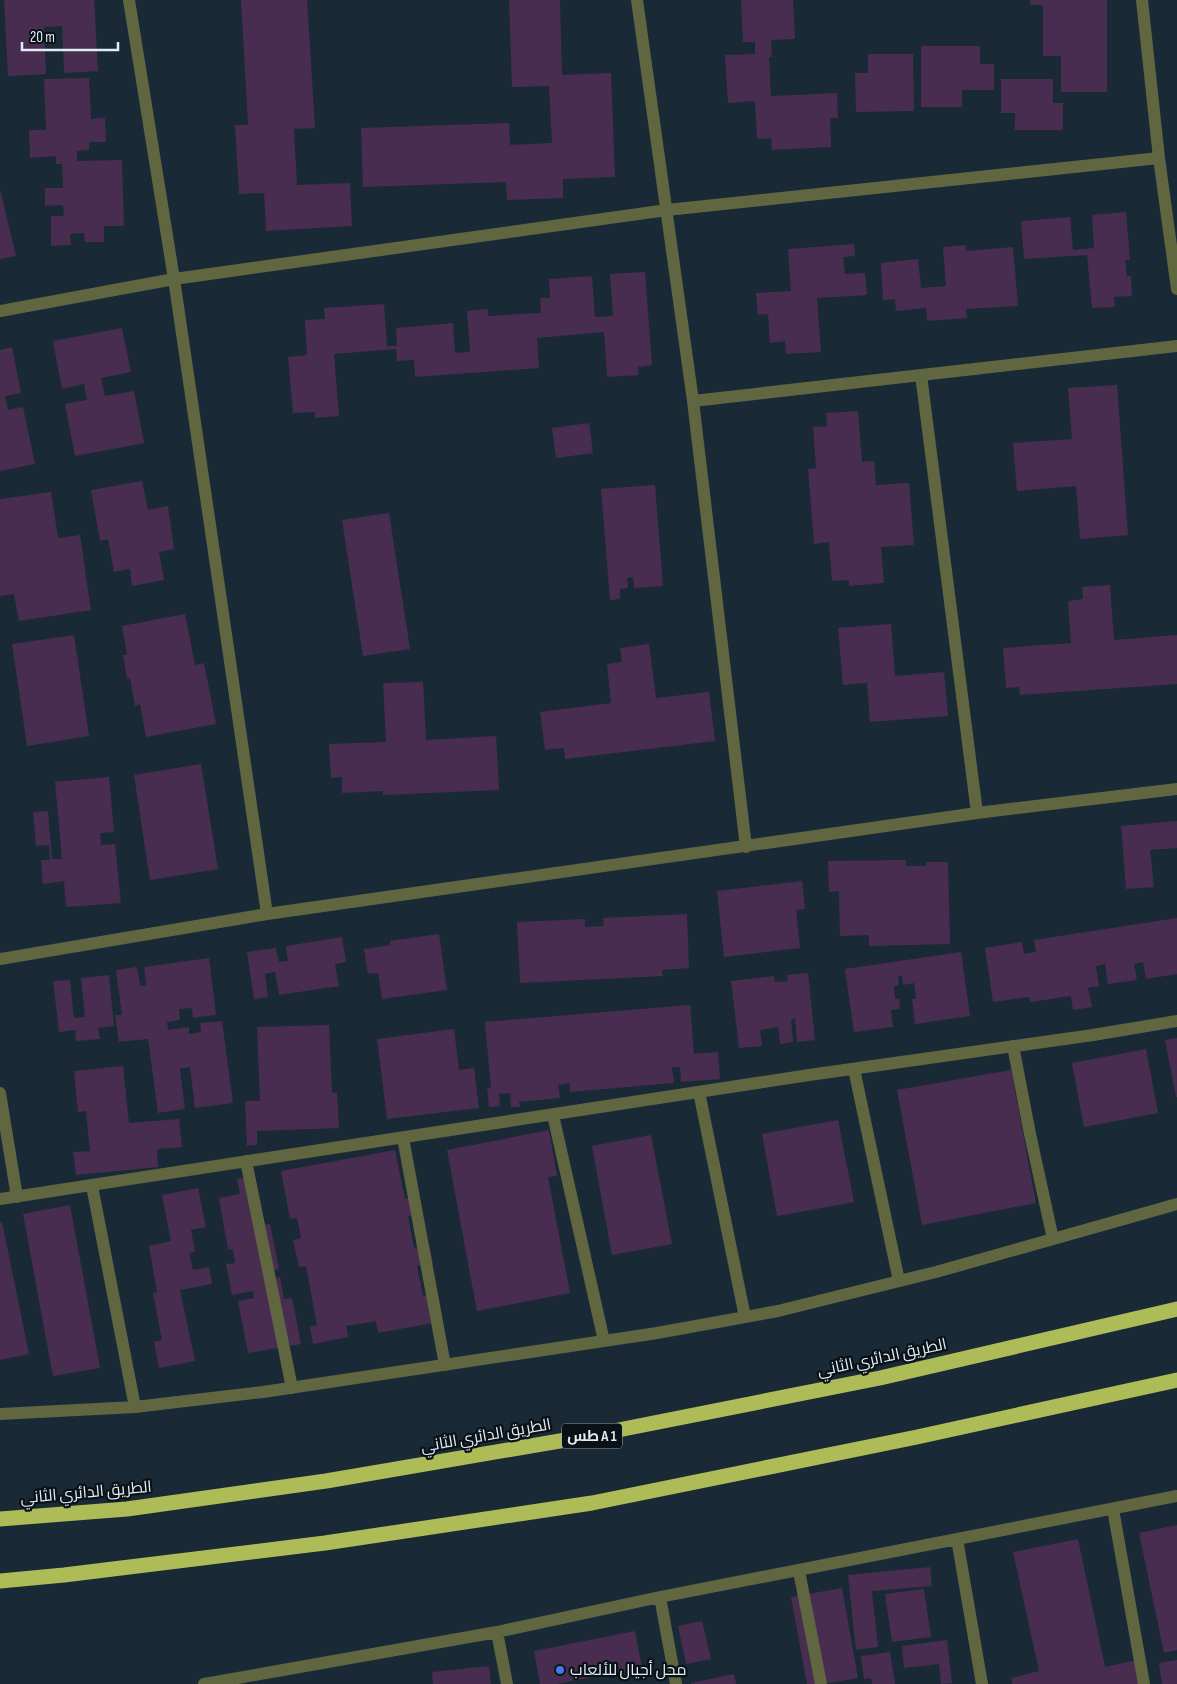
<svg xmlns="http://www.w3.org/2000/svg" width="1177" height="1684" font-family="'Sofia Sans Condensed',Cairo,sans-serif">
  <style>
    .building { fill: #482d50 }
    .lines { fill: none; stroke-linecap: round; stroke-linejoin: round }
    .minor { stroke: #5f6640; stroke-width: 12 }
    .highway { stroke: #adbc57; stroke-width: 15 }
    .shop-dot { fill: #3f7fe0; stroke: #0a1117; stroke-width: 2 }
    .labels { text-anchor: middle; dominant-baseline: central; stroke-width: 4.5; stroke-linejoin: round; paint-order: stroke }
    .shield { fill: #0a1117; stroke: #a1aab2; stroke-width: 1 }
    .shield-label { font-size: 15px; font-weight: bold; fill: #e2ecf5 }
    .street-label { font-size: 16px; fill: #e2ecf5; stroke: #0a1117 }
    .poi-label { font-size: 16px; fill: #e2ecf5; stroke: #0a1117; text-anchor: start }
  </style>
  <rect width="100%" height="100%" fill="#192a36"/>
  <!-- building -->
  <path class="building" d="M4 0H94L98 71 64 73 62 26 44 27 46 74 8 76Z
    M241 0H307L315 128 294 129 297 185 350 183 352 226 266 231 264 193 239 194 235 125H248Z
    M509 0H560L562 75 611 73 615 177 563 179V198L507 200 506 182 363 187 361 128 509 123 510 145 552 143 549 86 512 87Z
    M741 0H793L795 39 771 40 772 57H769L771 96 837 93 838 118H830L831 147 772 150 771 138 757 139 755 101 728 103 725 55 755 54V42H743Z
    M1030 0H1107V92H1061V56H1043V5H1030Z
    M921 46H980V64H994V90H962V107H921Z
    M868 54H913L914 111 856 112 855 73H868Z
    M89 78 91 119 105 118 106 142H89V150L77 151V161L122 160 124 226H104V242H85L84 233 70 234 71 245 51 246V216H64L63 205 45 206V188H63L62 164H56V156L30 158 29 130H46L44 79Z
    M1001 79H1053V103H1063V130H1015V113H1001Z
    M0 189 16 256 0 259Z
    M1126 212 1130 260H1125L1127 276H1131L1132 296 1114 297 1115 307 1092 308 1087 255 1024 259 1021 221 1070 217 1073 250 1094 248 1092 215Z
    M854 244 855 256 843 257 845 274 865 273 867 295 817 298 821 352 786 354 785 341 770 343 768 314 758 315 756 293 791 291 788 249Z
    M966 245V251L1013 247 1018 306 966 309 967 318 927 321 926 308 896 311 895 299 883 300 881 263 918 259 921 288 946 286 943 247Z
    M645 272 652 365 638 367V375L607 377 604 332 537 338 539 368 415 377 414 360 397 361 396 349 334 354 339 416 315 418V412L293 413 288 357 307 355 305 320 325 319 324 308 384 304 387 346H397L396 328 453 323 455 353 470 352 467 311 488 309V316L541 313 540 298H550L549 279 592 276 595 317 613 316 610 274Z
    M122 328 131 372 101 378 105 396 134 391 144 443 75 456 65 404 87 400 84 384 62 389 53 341Z
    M12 347 21 393 5 396 8 410 23 407 35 464 0 471V350Z
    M1117 385 1128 535 1080 539 1076 486 1017 491 1013 443 1072 439 1068 388Z
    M858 411 862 462 874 461 876 485 909 483 914 545 881 547 884 583 849 586V580L832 581 829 542 814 544 808 469 816 468 813 427 827 426 826 413Z
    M589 423 593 453 556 458 552 428Z
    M142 481 148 510 168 506 174 549 159 552 164 580 132 586 130 569 114 572 108 539 100 541 91 490Z
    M655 485 663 586 634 588 633 577 627 578 628 588 620 589V599L610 600 601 489Z
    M51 492 58 538 80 535 91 610 19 621 14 594 0 596V499Z
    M389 513 410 649 363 656 342 520Z
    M1110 585 1114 640 1177 635V684L1020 695 1019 687 1006 688 1003 648 1071 643 1068 601 1083 599 1082 587Z
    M185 614 195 665 204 663 216 724 146 737 140 704 135 706 130 678 127 679 123 655H127L122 626Z
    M891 624 895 676 944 672 948 716 870 722 867 683 843 685 838 628Z
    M74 635 89 736 27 746 12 644Z
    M649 644 656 698 709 692 715 741 565 759 564 748 545 750 540 712 611 703 607 664 622 662 620 648Z
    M423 682 426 740 496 736 499 790 383 795V791L342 793V777L331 778 329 744 386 742 383 683Z
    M201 764 218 869 150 880 134 775Z
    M109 777 114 832 100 833 101 845 115 844 121 903 66 907 64 881 43 884 41 860H50L49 845 36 846 33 812 48 811 52 859H62L55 782Z
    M1177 821V848L1150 850 1154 887 1126 889 1121 826Z
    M906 860V866H926V862H948L950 944 869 946V935L840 936 839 891 829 892 828 861Z
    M802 881 805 909 796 910 800 948 724 957 717 891Z
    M687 914 689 968 662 970 663 976 520 983 517 922 585 919V927L604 926 603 918Z
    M1177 918V974L1146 979 1143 962 1134 964 1137 980 1108 984 1105 964 1096 966 1099 986 1088 988 1092 1007 1073 1010 1071 996 1030 1002 1029 997 993 1002 985 948 1022 942 1024 954 1036 952 1034 940Z
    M439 934 447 990 382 999 378 973 368 974 364 949 390 945V941Z
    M342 937 346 962 335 964 339 986 279 995 275 972 265 974 268 997 254 999 247 952 276 948 279 962 288 961 286 946Z
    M961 952 970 1016 915 1024 912 999H916L914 983 903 985 902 976H898L899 985 894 986 895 999 899 998 900 1009 891 1010 893 1027 854 1032 845 969Z
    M209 958 216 1015 193 1018 192 1008 179 1009 180 1020 167 1022 168 1030 189 1027V1034L201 1032 200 1023 222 1021 233 1103 195 1108 190 1067 180 1069 185 1109 158 1113 148 1039 119 1042 115 1015H122L116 970 137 967 140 986 146 985 144 967Z
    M808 973 815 1040 797 1042 795 1019H791L793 1042 780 1044 778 1027 760 1030 762 1046 739 1048 731 981 774 976 775 982 788 981 787 975Z
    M109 975 114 1026 98 1028 100 1039 76 1041 75 1030 59 1032 53 981 70 980 74 1018 85 1017 81 978Z
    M690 1005 694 1054 718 1052 720 1079 681 1082 680 1067H672L674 1083 570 1092V1083L558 1085 560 1098 519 1102 520 1107H511L510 1093 499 1094 500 1106 489 1107 487 1088H491L485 1022Z
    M329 1025 332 1093 337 1092 339 1128 257 1131V1145L247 1146 245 1101H260L257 1027Z
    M454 1029 459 1070 474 1068 479 1108 387 1119 377 1039Z
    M1177 1038V1097H1176L1165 1040Z
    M1146 1049 1158 1113 1084 1127 1072 1063Z
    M123 1066 129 1123 179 1119 182 1147 157 1149 158 1167 76 1175 73 1152 90 1151 86 1111 78 1112 74 1071Z
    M1011 1070 1036 1203 922 1225 897 1090Z
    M838 1120 854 1202 777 1216 762 1134Z
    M549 1130 557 1176 548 1177 570 1293 477 1311 447 1150Z
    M651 1135 672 1244 612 1255 592 1146Z
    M395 1150 405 1199 413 1198 416 1215 408 1216 414 1248 429 1244 433 1263 417 1266 423 1296 437 1293 443 1321 378 1333 376 1321 346 1326 348 1337 313 1344 310 1327 317 1325 306 1266 299 1267 293 1240 301 1238 297 1218 290 1219 281 1171Z
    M248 1177 257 1226 270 1224 279 1269 272 1271 274 1278 280 1277 284 1299 292 1298 301 1344 248 1353 238 1301 254 1298 253 1291 232 1295 226 1264 235 1263 233 1249 228 1250 219 1198 240 1194 237 1179Z
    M198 1188 206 1227 191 1230 195 1252 189 1253 193 1270 209 1267 212 1284 180 1290 195 1361 159 1368 154 1342 162 1340 153 1293 157 1292 149 1246 171 1241 162 1195Z
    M70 1205 100 1368 53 1376 23 1214Z
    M2 1222 29 1354 0 1360V1223Z
    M1177 1525V1650L1164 1653 1139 1533Z
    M1078 1539 1105 1667 1137 1660 1142 1684H1012L1011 1678 1039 1671 1013 1552Z
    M930 1567 932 1586 872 1591 878 1647 856 1650 848 1575Z
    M842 1588 858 1678 823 1684H807L791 1597Z
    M924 1589 931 1637 892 1642 885 1594Z
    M702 1621 711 1659 686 1664 678 1626Z
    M635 1631 642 1668 556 1684H540L534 1651Z
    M947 1640 952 1683 941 1684 939 1664 904 1668 902 1646Z
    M890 1652 895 1684H872L871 1678 864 1679 861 1656Z
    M1177 1660V1684H1162L1159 1663Z
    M489 1666 491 1684H433L432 1672Z
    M734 1674 736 1684H691V1683Z"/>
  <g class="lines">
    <!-- minor -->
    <path class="minor" d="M129 0 174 279 267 914
      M637 0 693 401 746 847
      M1142 0 1159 158 1177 289
      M0 311 174 279 667 210 1159 158
      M921 375 977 813
      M693 401 1177 346
      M0 959 267 914 977 813 1177 789
      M1013 1046 1030 1134 1053 1239
      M854 1069 899 1281
      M699 1092 745 1317
      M0 1093 17 1197
      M553 1115 604 1341
      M403 1138 445 1365
      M246 1161 292 1388
      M92 1186 135 1407
      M0 1199 809 1075 1093 1035 1177 1021
      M0 1414 135 1407 263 1392 657 1333 778 1311 936 1272 1177 1204
      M1113 1509 1144 1684
      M957 1539 982 1684
      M799 1571 821 1684
      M660 1597 676 1684
      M497 1632 507 1684
      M204 1684 497 1632 660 1597 1177 1496"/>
    <!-- highway -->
    <path class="highway" d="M0 1519 127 1509 326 1481 583 1437 880 1378 1177 1309
      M0 1581 64 1575 325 1543 592 1503 917 1437 1177 1380"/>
  </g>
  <!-- markers -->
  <circle class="shop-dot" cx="560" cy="1670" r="5"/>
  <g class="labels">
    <!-- shield labels -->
    <rect class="shield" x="562" y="1423.5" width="60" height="25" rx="4"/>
    <g class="shield-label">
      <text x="592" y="1436">طس A 1</text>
    </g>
    <!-- street labels -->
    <g class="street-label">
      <text transform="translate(882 1358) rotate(-12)">الطريق الدائري الثاني</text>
      <text transform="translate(486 1436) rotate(-10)">الطريق الدائري الثاني</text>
      <text transform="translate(86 1493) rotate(-5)">الطريق الدائري الثاني</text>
    </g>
    <!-- poi labels -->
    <g class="poi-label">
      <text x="570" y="1670">محل أجيال للألعاب</text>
    </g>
  </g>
  <!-- scale -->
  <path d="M22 42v8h96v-8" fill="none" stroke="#e2ecf5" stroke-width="2.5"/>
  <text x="30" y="42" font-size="15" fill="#e2ecf5" stroke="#0a1117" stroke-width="4" paint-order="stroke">20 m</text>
</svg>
